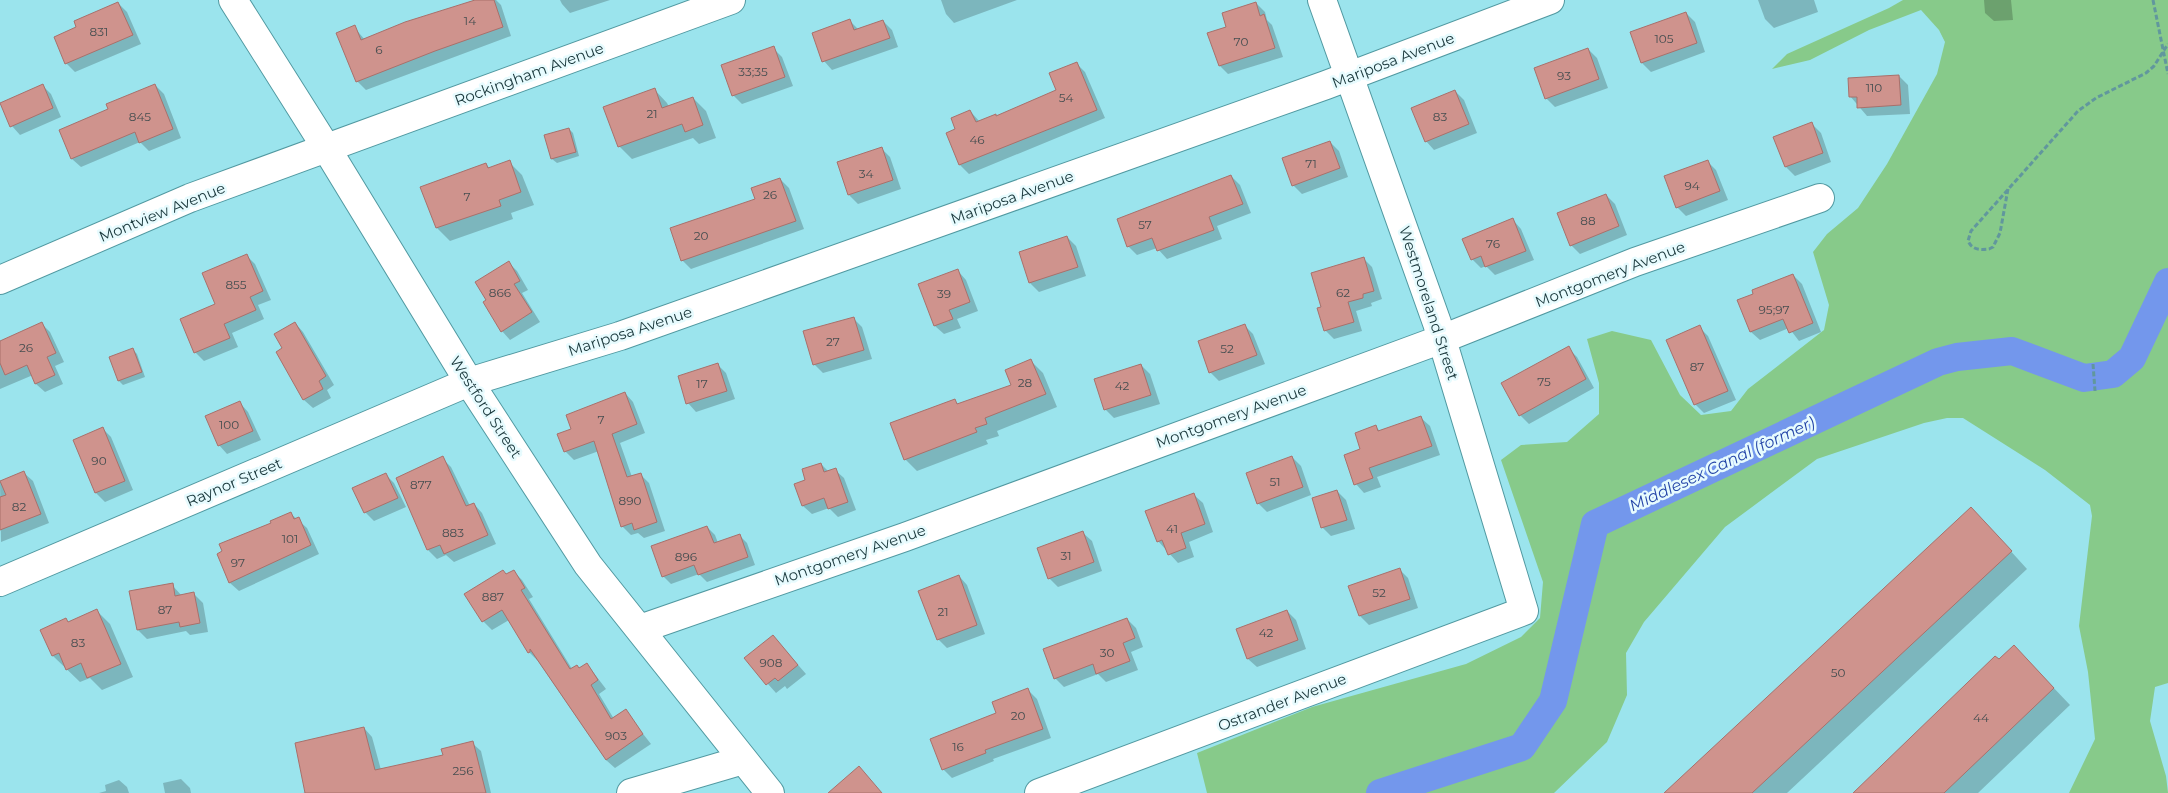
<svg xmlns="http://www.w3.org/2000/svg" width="2168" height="793" font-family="Montserrat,sans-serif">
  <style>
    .green { fill: #87ca8a }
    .shadow { fill: #0003 }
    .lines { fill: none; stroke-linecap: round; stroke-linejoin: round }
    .canal { stroke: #7397ec; stroke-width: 28 }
    .building { fill: #cf938d; stroke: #a9706b }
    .minor-casing { stroke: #5199a1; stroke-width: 30 }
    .tertiary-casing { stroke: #5199a1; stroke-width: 30 }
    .secondary-casing { stroke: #5199a1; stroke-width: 30 }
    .path { stroke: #61979d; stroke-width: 3; stroke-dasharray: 5 2.5; stroke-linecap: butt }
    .minor { stroke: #fff; stroke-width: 28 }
    .tertiary { stroke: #fff; stroke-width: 28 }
    .secondary { stroke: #fff; stroke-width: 28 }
    .labels { text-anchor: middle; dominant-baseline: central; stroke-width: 5; stroke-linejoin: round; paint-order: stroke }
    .number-label { font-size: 12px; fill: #464e50 }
    .street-label { font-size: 15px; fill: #19373b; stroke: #e7fbfe }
    .water-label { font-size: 16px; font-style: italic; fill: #2546a8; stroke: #e7fbfe }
  </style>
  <rect width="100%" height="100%" fill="#9be4ed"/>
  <!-- green -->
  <path class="green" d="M1903 0H2168V683L2155 687 2150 721 2166 776 2168 793H2069L2095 739 2088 672 2079 626 2092 516 2090 505 2045 470 1963 418H1947L1924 423 1817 459 1725 527 1644 622 1626 653 1627 695 1607 742 1554 793H1207L1197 753 1312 707 1466 664 1521 637 1540 618 1543 582 1501 460 1521 445 1567 442 1599 414V383L1587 339 1612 331 1651 340 1680 395 1701 415 1731 411 1748 389 1824 330 1829 305 1813 252 1827 234 1858 208 1887 164 1937 74 1945 42 1939 30 1921 10 1869 30 1810 60 1772 69 1787 54 1889 8Z"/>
  <!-- shadow -->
  <path class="shadow" d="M478 0H496L501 5 511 36 366 90 357 81 354 27 365 40Z
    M560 0H610L570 13 562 4Z
    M941 0H1017L954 23 946 14Z
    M1758 0H1814L1818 12 1774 28 1765 19Z
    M1984 0H2011L2013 20 1994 21 1985 13Z
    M118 3 127 12 141 44 75 72 66 63 78 28Z
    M1256 3 1265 12 1267 20 1272 25 1283 57 1228 74 1220 66 1228 28Z
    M1686 13 1695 22 1705 52 1651 72 1642 63 1631 33Z
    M850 21 859 30 883 21 892 30 898 47 832 70 824 61Z
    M773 48 782 57 793 86 742 104 733 95Z
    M1588 49 1597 58 1608 88 1555 107 1546 98Z
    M1076 63 1085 72 1105 118 969 174 960 165 957 130 970 111 980 122 997 117 1058 91Z
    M1899 76 1908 85 1910 114 1867 116 1850 96Z
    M42 85 51 94 61 117 20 135 12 126 1 104Z
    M155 85 164 94 181 138 149 151 140 142 81 167 72 159 61 131 110 110Z
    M654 89 667 103 669 107 693 98 706 111 716 138 699 144 693 138 632 159 619 146Z
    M1455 91 1464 100 1477 133 1434 150 1426 141Z
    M1812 124 1821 133 1831 162 1795 176 1786 167Z
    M569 129 573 133 579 156 557 163 552 159 546 136Z
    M1330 142 1339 151 1348 177 1302 194 1293 185Z
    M881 148 890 157 901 189 858 204 849 195 838 163Z
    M1707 161 1716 170 1728 200 1686 216 1677 207Z
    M509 162 522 175 534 205 511 213 513 219 450 241 437 228 486 164 490 169Z
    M1231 176 1240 185 1251 213 1217 226 1222 239 1167 259 1157 248 1137 255 1128 246Z
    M780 179 789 188 804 229 691 269 682 260Z
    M1606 195 1615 204 1627 235 1580 254 1571 245Z
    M1513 220 1521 229 1534 260 1495 275 1486 266 1481 268 1472 259Z
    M1067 237 1076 246 1086 276 1039 292 1030 283 1020 253Z
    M246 255 255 264 271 300 258 305 264 319 232 333 238 347 204 361 195 352 217 305Z
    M1363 258 1372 267 1382 299 1371 303 1372 306 1356 311 1362 331 1334 339 1325 330 1323 308Z
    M508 262 517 271 528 290 522 293 540 322 510 340 502 331 488 301Z
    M958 271 966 280 978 311 957 319 961 328 944 334 935 326Z
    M1793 275 1802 284 1821 332 1799 341 1789 328 1760 340 1751 332 1755 294Z
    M853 318 862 327 872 359 823 373 814 364Z
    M41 323 50 332 64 362 55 366 63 384 45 392 36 384 33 375 0 389V342Z
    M295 323 303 332 334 385 327 390 331 398 313 408 304 400 277 353 284 349Z
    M1245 326 1253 334 1265 364 1219 381 1210 372Z
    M1699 327 1708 336 1736 400 1704 413 1695 404Z
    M1568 348 1577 357 1594 388 1529 424 1520 415Z
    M133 350 137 354 145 377 123 385 119 381 110 358Z
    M1031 361 1043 373 1057 407 997 431 999 436 986 440 988 444 917 471 905 459 954 400 959 405 1013 385Z
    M717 364 726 373 735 399 696 412 688 403Z
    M1141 365 1150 374 1160 404 1114 418 1105 409Z
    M625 393 633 402 645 433 620 443 632 477 640 474 649 483 665 531 644 538 638 533 631 535 622 526 599 451 574 460 565 451 573 429Z
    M240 403 248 412 261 440 227 454 219 445Z
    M1421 418 1430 426 1440 455 1377 477 1381 487 1364 493 1356 484 1345 455 1362 450 1376 427 1381 432Z
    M103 429 111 437 133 490 105 502 96 493 75 440Z
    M1292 457 1301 466 1311 495 1267 512 1258 503Z
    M442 458 451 467 470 506 474 504 482 513 496 544 454 562 446 555 437 559 428 550 398 478Z
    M821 464 829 472 835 470 844 478 856 510 838 517 829 508 812 514 803 506 807 481Z
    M24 473 33 481 49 523 1 542 0 482Z
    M385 474 394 483 406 507 374 521 365 512Z
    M1337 491 1346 500 1355 529 1331 536 1322 527Z
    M1194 495 1203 503 1213 532 1189 542 1194 557 1178 563 1158 541Z
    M290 513 307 528 319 554 239 591 230 583 273 523Z
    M1988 526 2027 569 1787 793H1666Z
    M707 527 715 535 718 543 739 535 747 543 755 565 707 582 699 574 671 584 663 576Z
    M1083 533 1092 541 1102 571 1058 587 1049 578Z
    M1400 570 1408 578 1418 608 1369 625 1360 616 1350 587Z
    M513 571 522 580 533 597 529 599 572 669H579L587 664 606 689 599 694 614 719 625 711 651 744 615 768 606 760 538 661 529 652 509 620 492 630 483 621 507 575Z
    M959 576 967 585 985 634 947 648 938 639Z
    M172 585 182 596 194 594 203 603 208 632 190 635 186 631 147 639 138 630Z
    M97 611 110 624 133 677 102 690 90 678 80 682 53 656 66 620 69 623Z
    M1287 611 1296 620 1306 649 1257 667 1248 659 1238 629Z
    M1127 619 1136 628 1143 647 1131 652 1138 670 1106 682 1098 674 1064 687 1055 678Z
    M773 636 806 674 787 689 785 686 776 693 746 659Z
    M1999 661 2031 664 2070 705 1978 793H1855Z
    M1028 690 1037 699 1051 738 993 759 994 761 952 778 943 769 998 713Z
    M364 728 372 737 381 770 444 756 472 743 481 751 491 793H303L306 792Z
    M181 779 190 788 191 793H165L163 783Z
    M119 780 127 787 129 793H99L106 791 105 785Z"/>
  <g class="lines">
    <!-- canal -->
    <path class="canal" d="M1380 793 1522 747 1553 701 1595 524 1938 362 1957 357 2012 351 2084 378 2113 374 2132 358 2168 282"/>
  </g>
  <!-- building -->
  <path class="building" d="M475 0H494L503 27 435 51 356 82 336 33 355 25 361 40 405 22Z
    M118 2 133 35 65 64 54 37 76 27 74 21Z
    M1256 2 1260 16 1264 14 1275 48 1219 66 1207 33 1226 27 1222 13Z
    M1686 12 1697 43 1641 63 1630 32Z
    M850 19 854 30 883 20 890 38 822 62 812 33Z
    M774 46 785 77 732 96 721 65Z
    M1588 48 1599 79 1545 99 1534 68Z
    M1077 62 1097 110 959 165 946 133 955 129 951 118 970 110 976 122 996 114V116L1056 90 1049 73Z
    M1899 75 1901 105 1857 108V97H1849L1848 78Z
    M43 84 53 108 10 127 0 103Z
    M155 84 173 129 139 143 135 132 71 159 59 130 108 109 106 104Z
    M655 88 662 108 693 97 703 125 685 132 682 124 618 147 603 107Z
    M1455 90 1469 124 1425 142 1411 108Z
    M1812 122 1823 153 1785 167 1773 137Z
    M569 128 576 152 551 159 544 135Z
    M1330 141 1340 168 1292 186 1282 158Z
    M882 147 893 180 848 195 837 162Z
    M510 160 521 192 499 200 501 206 436 228 420 187 486 163 488 168Z
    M1708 160 1720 191 1676 208 1664 176Z
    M1231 175 1243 204 1209 217 1214 230 1157 251 1152 238 1127 247 1117 219Z
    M780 178 796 221 681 261 670 228 755 199 751 188Z
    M1606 194 1619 226 1570 246 1557 213Z
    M1513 218 1526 251 1485 267 1481 256 1471 260 1462 239Z
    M1067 236 1078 267 1029 283 1019 252Z
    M247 254 263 291 250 297 256 310 224 324 230 338 194 353 180 319 215 304 202 273Z
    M1364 257 1374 291 1363 294V298L1348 302 1354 322 1324 331 1317 308 1321 307 1311 273Z
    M509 261 520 281 514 284 532 312 501 332 483 302 486 300 475 282Z
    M958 269 970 302 949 310 953 319 934 326 918 284Z
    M1793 274 1813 323 1789 333 1783 319 1750 332 1737 300 1753 294 1752 290Z
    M854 317 864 350 813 365 803 331Z
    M42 322 56 353 47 357 55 375 35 384 27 365 5 375 0 363V341Z
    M295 322 326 376 319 381 323 389 303 400 276 352 282 348 274 334Z
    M1245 324 1257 355 1209 373 1198 341Z
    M1700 325 1728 391 1694 405 1666 340Z
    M1569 346 1586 379 1519 416 1501 383Z
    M133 348 142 372 118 381 109 357Z
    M1031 359 1046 394 985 418 987 424 975 428 977 432 904 460 890 423 955 399 957 404 1011 385 1005 370Z
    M718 363 727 391 686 404 678 376Z
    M1141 364 1151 395 1104 410 1094 379Z
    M625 392 637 424 612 434 627 477 641 473 657 522 634 530 632 523 621 527 594 441 564 452 557 434 571 429 566 415Z
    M240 401 253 431 218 446 205 416Z
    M1421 416 1432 446 1369 468 1373 478 1354 485 1344 455 1360 449 1355 433 1376 425 1378 431Z
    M103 427 125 481 95 493 73 440Z
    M443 456 466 506 474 503 488 535 444 554 440 545 427 550 396 478Z
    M1292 456 1303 487 1257 504 1246 473Z
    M821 463 824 472 836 468 848 502 828 509 824 498 802 506 794 484 805 480 802 469Z
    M24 471 41 514 0 530V497L6 495 0 481Z
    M386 473 398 498 364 513 352 488Z
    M1337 490 1347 520 1321 528 1312 498Z
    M1194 493 1205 524 1181 533 1186 548 1168 555 1162 540 1157 542 1145 511Z
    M1971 507 2012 551 1752 793H1664Z
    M291 512 294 519 299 517 311 545 229 583 217 554 222 551 219 544 271 523 270 521Z
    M707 526 714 543 740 534 748 557 698 575 694 565 662 577 651 546Z
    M1083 531 1094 562 1048 579 1037 548Z
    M1400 568 1410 599 1359 616 1348 586Z
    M503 570 506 574 514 570 525 588 521 590 570 669 577 665 579 668 587 663 598 680 591 685 611 719 626 709 643 734 606 760 530 649V652L528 653 502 610 482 622 464 594Z
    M959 575 977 625 937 640 918 591Z
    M173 583 175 596 194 592 200 623 180 627 179 622 137 630 129 591Z
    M97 609 121 664 87 678 81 663 66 670 59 653 52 656 40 630 66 618 68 622Z
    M1287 610 1298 640 1247 659 1236 629Z
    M1127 618 1135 638 1123 643 1130 661 1096 674 1093 664 1054 679 1043 649Z
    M773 635 798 665 778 681 775 678 766 685 744 658Z
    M2014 645 2054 688 1944 793H1853L1995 656 1999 659Z
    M1028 688 1043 729 985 750 986 753 942 770 930 739 996 713 992 702Z
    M364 727 375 770 443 755 441 749 473 741 486 793H305L295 743Z
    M859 766 882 793H828Z"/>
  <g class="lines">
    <!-- minor casing -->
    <g class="minor-casing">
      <path id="minor" d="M0 280 190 198 731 0
        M0 582 469 382 620 336 1326 85 1550 0
        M640 629 905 537 1442 339 1635 262 1820 198
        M1039 793 1524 611 1437 323 1322 0"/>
    </g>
    <!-- tertiary casing -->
    <g class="tertiary-casing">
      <path id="tertiary" d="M631 793 743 760"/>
    </g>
    <!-- secondary casing -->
    <g class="secondary-casing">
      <path id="secondary" d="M233 0 322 141 469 382 588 565 770 793"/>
    </g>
    <!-- path -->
    <path class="path" d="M2153 0 2168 74
      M2008 189 2000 233 1993 247 1989 249C1980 250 1972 250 1968 241L1971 231 2078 111 2096 98 2146 73 2154 66 2168 44
      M2093 364 2095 391"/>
    <!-- minor -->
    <use href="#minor" class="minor"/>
    <!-- tertiary -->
    <use href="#tertiary" class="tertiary"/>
    <!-- secondary -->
    <use href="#secondary" class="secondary"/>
  </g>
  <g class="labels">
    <!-- number labels -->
    <g class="number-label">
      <text x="470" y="20">14</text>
      <text x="99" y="31">831</text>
      <text x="1664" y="38">105</text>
      <text x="1241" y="41">70</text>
      <text x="379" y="49">6</text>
      <text x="753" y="71">33;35</text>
      <text x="1564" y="75">93</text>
      <text x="1874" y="87">110</text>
      <text x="1066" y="97">54</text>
      <text x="652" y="113">21</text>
      <text x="140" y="116">845</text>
      <text x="1440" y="116">83</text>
      <text x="977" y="139">46</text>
      <text x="1311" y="163">71</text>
      <text x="866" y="173">34</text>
      <text x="1692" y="185">94</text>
      <text x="770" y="194">26</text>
      <text x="467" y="196">7</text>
      <text x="1588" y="220">88</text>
      <text x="1145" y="224">57</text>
      <text x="701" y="235">20</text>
      <text x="1493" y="243">76</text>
      <text x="236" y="284">855</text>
      <text x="500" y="292">866</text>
      <text x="1343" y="292">62</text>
      <text x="944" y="293">39</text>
      <text x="1774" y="309">95;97</text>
      <text x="833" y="341">27</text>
      <text x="26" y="347">26</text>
      <text x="1227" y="348">52</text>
      <text x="1697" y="366">87</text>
      <text x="1544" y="381">75</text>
      <text x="1025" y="382">28</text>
      <text x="702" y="383">17</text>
      <text x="1122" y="385">42</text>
      <text x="601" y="419">7</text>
      <text x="229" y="424">100</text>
      <text x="99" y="460">90</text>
      <text x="1275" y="481">51</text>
      <text x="421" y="484">877</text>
      <text x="630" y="500">890</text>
      <text x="19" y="506">82</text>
      <text x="1172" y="528">41</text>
      <text x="453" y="532">883</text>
      <text x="290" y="538">101</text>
      <text x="1066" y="555">31</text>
      <text x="686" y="556">896</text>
      <text x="238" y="562">97</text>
      <text x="1379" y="592">52</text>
      <text x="493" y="596">887</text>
      <text x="165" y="609">87</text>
      <text x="943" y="611">21</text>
      <text x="1266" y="632">42</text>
      <text x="78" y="642">83</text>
      <text x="1107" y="652">30</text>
      <text x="771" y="662">908</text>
      <text x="1838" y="672">50</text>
      <text x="1018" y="715">20</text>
      <text x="1981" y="717">44</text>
      <text x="616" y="735">903</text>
      <text x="958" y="746">16</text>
      <text x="463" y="770">256</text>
    </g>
    <!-- street labels -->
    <g class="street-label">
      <text transform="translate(1393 60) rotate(-21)">Mariposa Avenue</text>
      <text transform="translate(529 74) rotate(-20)">Rockingham Avenue</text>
      <text transform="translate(1012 197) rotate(-20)">Mariposa Avenue</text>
      <text transform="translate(162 212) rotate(-22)">Montview Avenue</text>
      <text transform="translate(1610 274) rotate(-21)">Montgomery Avenue</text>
      <text transform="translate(1429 303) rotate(72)">Westmoreland Street</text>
      <text transform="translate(630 331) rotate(-18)">Mariposa Avenue</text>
      <text transform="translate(486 407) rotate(57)">Westford Street</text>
      <text transform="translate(1231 416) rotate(-20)">Montgomery Avenue</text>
      <text transform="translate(234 482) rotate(-23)">Raynor Street</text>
      <text transform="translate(850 555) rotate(-19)">Montgomery Avenue</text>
      <text transform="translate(1282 702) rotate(-21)">Ostrander Avenue</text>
    </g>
    <!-- water labels -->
    <g class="water-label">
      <text transform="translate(1722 464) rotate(-25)">Middlesex Canal (former)</text>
    </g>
  </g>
</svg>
